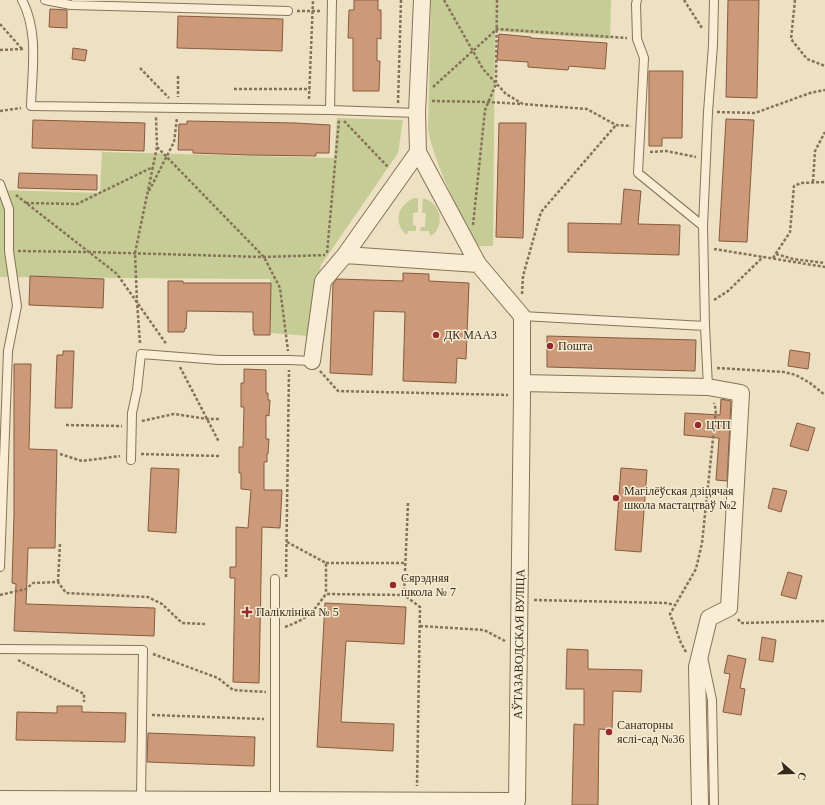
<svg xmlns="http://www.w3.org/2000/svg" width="825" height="805" font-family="Georgia,serif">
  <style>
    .green { fill: #c6cc96 }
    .building { fill: #cc9a78; stroke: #865b3f }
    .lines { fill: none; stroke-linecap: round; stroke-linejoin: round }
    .service-casing { stroke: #877259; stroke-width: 10 }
    .minor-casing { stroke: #877259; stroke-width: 18 }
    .path { stroke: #877259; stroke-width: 2.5; stroke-dasharray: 3 2; stroke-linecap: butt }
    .service { stroke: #f9eed5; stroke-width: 8 }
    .minor { stroke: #f9eed5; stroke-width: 16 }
    .poi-dot { fill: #96292b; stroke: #f5ebd1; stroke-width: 1.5 }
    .labels { text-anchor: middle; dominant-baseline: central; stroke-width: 3; stroke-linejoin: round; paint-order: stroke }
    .poi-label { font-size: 12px; fill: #372a1d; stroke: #f5ebd1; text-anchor: start }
    .street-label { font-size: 12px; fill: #372a1d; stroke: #f5ebd1 }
  </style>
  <rect width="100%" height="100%" fill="#eee0c2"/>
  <!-- green -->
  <path class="green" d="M431 0H611L610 39 495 31 493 246H477C458 208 437 171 428 130Z
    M337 118 403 120 398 153 321 265 308 336 271 333 270 279 0 277V190L100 193 102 152 334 158Z
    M414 198H418V212L413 213V225L416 226V231H408L407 235C392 223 398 205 414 198Z
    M423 198C441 203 446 225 431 236L428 231H420L421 227H425L426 213H422Z"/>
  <!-- building -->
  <path class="building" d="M354 0H378V10H381V39L377 38V61H380L379 91H353V38H348L349 10H354Z
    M728 0H759L757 98 726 97Z
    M50 9 67 10V28L49 27Z
    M178 16 283 19 282 51 177 48Z
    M499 34 531 37V38L607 43 605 69 569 66 568 70 528 67V62L497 60Z
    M73 48 87 50 85 61 72 59Z
    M649 71H683L682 138H662V146H649Z
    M726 119 754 120 747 242 719 241Z
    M33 120 145 123 144 151 32 148Z
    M187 121 295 123 330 125 329 153H316V156L249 155 193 153V150H178L179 124H187Z
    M499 123H526L523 238 496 237Z
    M19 173 97 175V190L18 188Z
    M624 189 641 191 638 224 680 225 679 255 568 252V223L621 224Z
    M403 273 429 274V281L469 283 466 359 457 358 456 383 403 381 405 312 374 311 372 375 330 373 333 284 337 279 403 281Z
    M30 276 104 279 103 308 29 305Z
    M168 281H183V283H271L270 335H254V331H253V312L187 311 186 329 185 328 184 332H168Z
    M547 336 696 340 695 371 547 367Z
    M790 350 810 353 808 369 788 366Z
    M63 351H74L72 408H55L57 355H63Z
    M14 364H31L29 449 57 450 55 548H28L26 604 155 608 154 636 14 631 16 584 12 583 14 514Z
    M244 369 266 370V393H268V400H270L269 416 266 415V439H269L268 454H267V462H264V490H282L280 528 262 527 259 683 233 682 235 578H230V567H236V527L248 528 251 490 241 489V473H239V447H243L244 407H241V383H244Z
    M721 399 731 401 727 481 716 480 719 438 684 435 685 413 720 415Z
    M797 423 815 428 808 451 790 446Z
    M151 468 179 469 176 533 148 531Z
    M621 468 647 470 641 552 615 550Z
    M773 488 787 491 781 512 768 508Z
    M788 572 802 576 796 599 781 595Z
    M325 603 406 607 404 644 346 641 341 722 394 724 393 751 317 747Z
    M762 637 776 640 773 662 759 660Z
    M567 649 588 650V669L642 670 641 692 613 691 612 730 599 729 598 805H572L574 724 584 725V689H566Z
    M728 655 746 659 740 688 745 689 741 715 723 712 730 674 724 673Z
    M57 706H82V712L126 713 125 742 16 740 17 712 57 713Z
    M148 733 255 737 254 766 147 762Z"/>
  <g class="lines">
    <!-- service casing -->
    <g class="service-casing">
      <path id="service" d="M22 0C39 32 32 71 31 106L330 110 417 113
        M45 0 71 5 288 11
        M330 110 332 0
        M0 184 9 209V251L17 306 8 351 0 567
        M703 226 708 112 713 45 714 0
        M522 316 705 326 703 226 638 173 644 58 637 39 636 4 637 0
        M705 326 708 387
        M131 460 132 413 137 390 141 354 219 360H289L312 361
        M0 649 143 650 141 800
        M703 657 712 700 714 803
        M275 801V579"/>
    </g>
    <!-- minor casing -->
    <g class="minor-casing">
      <path id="minor" d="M345 255 478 264
        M312 361 323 281 345 255 418 152
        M522 383 708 387 741 393 729 608 709 618 697 667 700 805
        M0 799 517 801 522 395V316L478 264 418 152 417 113 422 0"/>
    </g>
    <!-- path -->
    <path class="path" d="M444 0 483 69 506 94 523 104 587 109 616 125 631 126
      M684 0 702 28
      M795 0 791 39 807 59 825 66
      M297 11H322
      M0 24 22 49
      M0 50 23 49
      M140 68 169 98
      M178 76V97
      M433 87 497 29 627 38
      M234 89H310
      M309 99 313 0
      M432 101 489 102 521 104
      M398 103 401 0
      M0 111 21 108
      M717 112 755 113 810 93 825 90
      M344 121 389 168
      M157 147 264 257 280 288 288 351
      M650 152 666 151 696 157
      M813 182 815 151 825 132
      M149 191 174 142 177 118
      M16 195 117 274 167 345
      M26 203 77 204 153 167
      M473 225 485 110 496 84 497 0
      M714 249 825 267
      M18 251 89 252 264 257 325 255
      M327 253 339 120
      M776 254 793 259 825 263
      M773 258 790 232 794 186 801 183 825 182
      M522 294 523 276 541 212 616 125
      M714 300 728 291 763 257
      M140 343 137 302 135 253 157 147 156 117
      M180 367 219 442
      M717 368 784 372 796 375 810 383 825 395
      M320 371 338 391 508 395
      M142 421 174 414 207 419H219
      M66 425 122 426
      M60 454 82 461 120 456
      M141 454 219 456
      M408 503 404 595 420 607 417 786
      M287 542 326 563V594
      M326 563H405
      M286 577 289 370
      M58 582 60 543
      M0 595 26 589 33 583 58 582 66 593 148 597 162 604 182 623 205 624
      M534 600 666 603 675 605
      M738 619 741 623 825 621
      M420 626 484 630 505 641
      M285 627C309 618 311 614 326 594L404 595
      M686 652 681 643 670 614 696 569 702 543 716 410 714 403
      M153 654 218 678 233 690 266 692
      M18 660 84 694V702
      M152 715 264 719"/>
    <!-- service -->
    <use href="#service" class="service"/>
    <!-- minor -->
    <use href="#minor" class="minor"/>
  </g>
  <!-- markers -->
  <g class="poi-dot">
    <circle cx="436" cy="335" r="4"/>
    <circle cx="550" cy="346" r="4"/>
    <circle cx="698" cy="425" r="4"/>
    <circle cx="616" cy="498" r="4"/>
    <circle cx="393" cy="585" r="4"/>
    <path d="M245 606h4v4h4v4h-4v4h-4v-4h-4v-4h4z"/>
    <circle cx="609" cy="732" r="4"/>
  </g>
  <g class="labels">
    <!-- poi labels -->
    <g class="poi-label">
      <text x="444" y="335">ДК МААЗ</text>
      <text x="558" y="346">Пошта</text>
      <text x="706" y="425">ЦТП</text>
      <text x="624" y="491">Магілёўская дзіцячая<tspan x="624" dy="14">школа мастацтваў №2</tspan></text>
      <text x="401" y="578">Сярэдняя<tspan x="401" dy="14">школа № 7</tspan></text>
      <text x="256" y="612">Паліклініка № 5</text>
      <text x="617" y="725">Санаторны<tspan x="617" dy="14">яслі-сад №36</tspan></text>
    </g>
    <!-- street labels -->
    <g class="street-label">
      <text transform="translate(519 644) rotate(-89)">АЎТАЗАВОДСКАЯ ВУЛІЦА</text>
    </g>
  </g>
  <!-- north arrow -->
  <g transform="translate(793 773) rotate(110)" stroke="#f5ebd1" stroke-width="3" paint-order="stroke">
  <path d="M0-3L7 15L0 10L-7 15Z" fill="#372a1d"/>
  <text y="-6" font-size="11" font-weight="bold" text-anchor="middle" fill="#372a1d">С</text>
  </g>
</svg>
